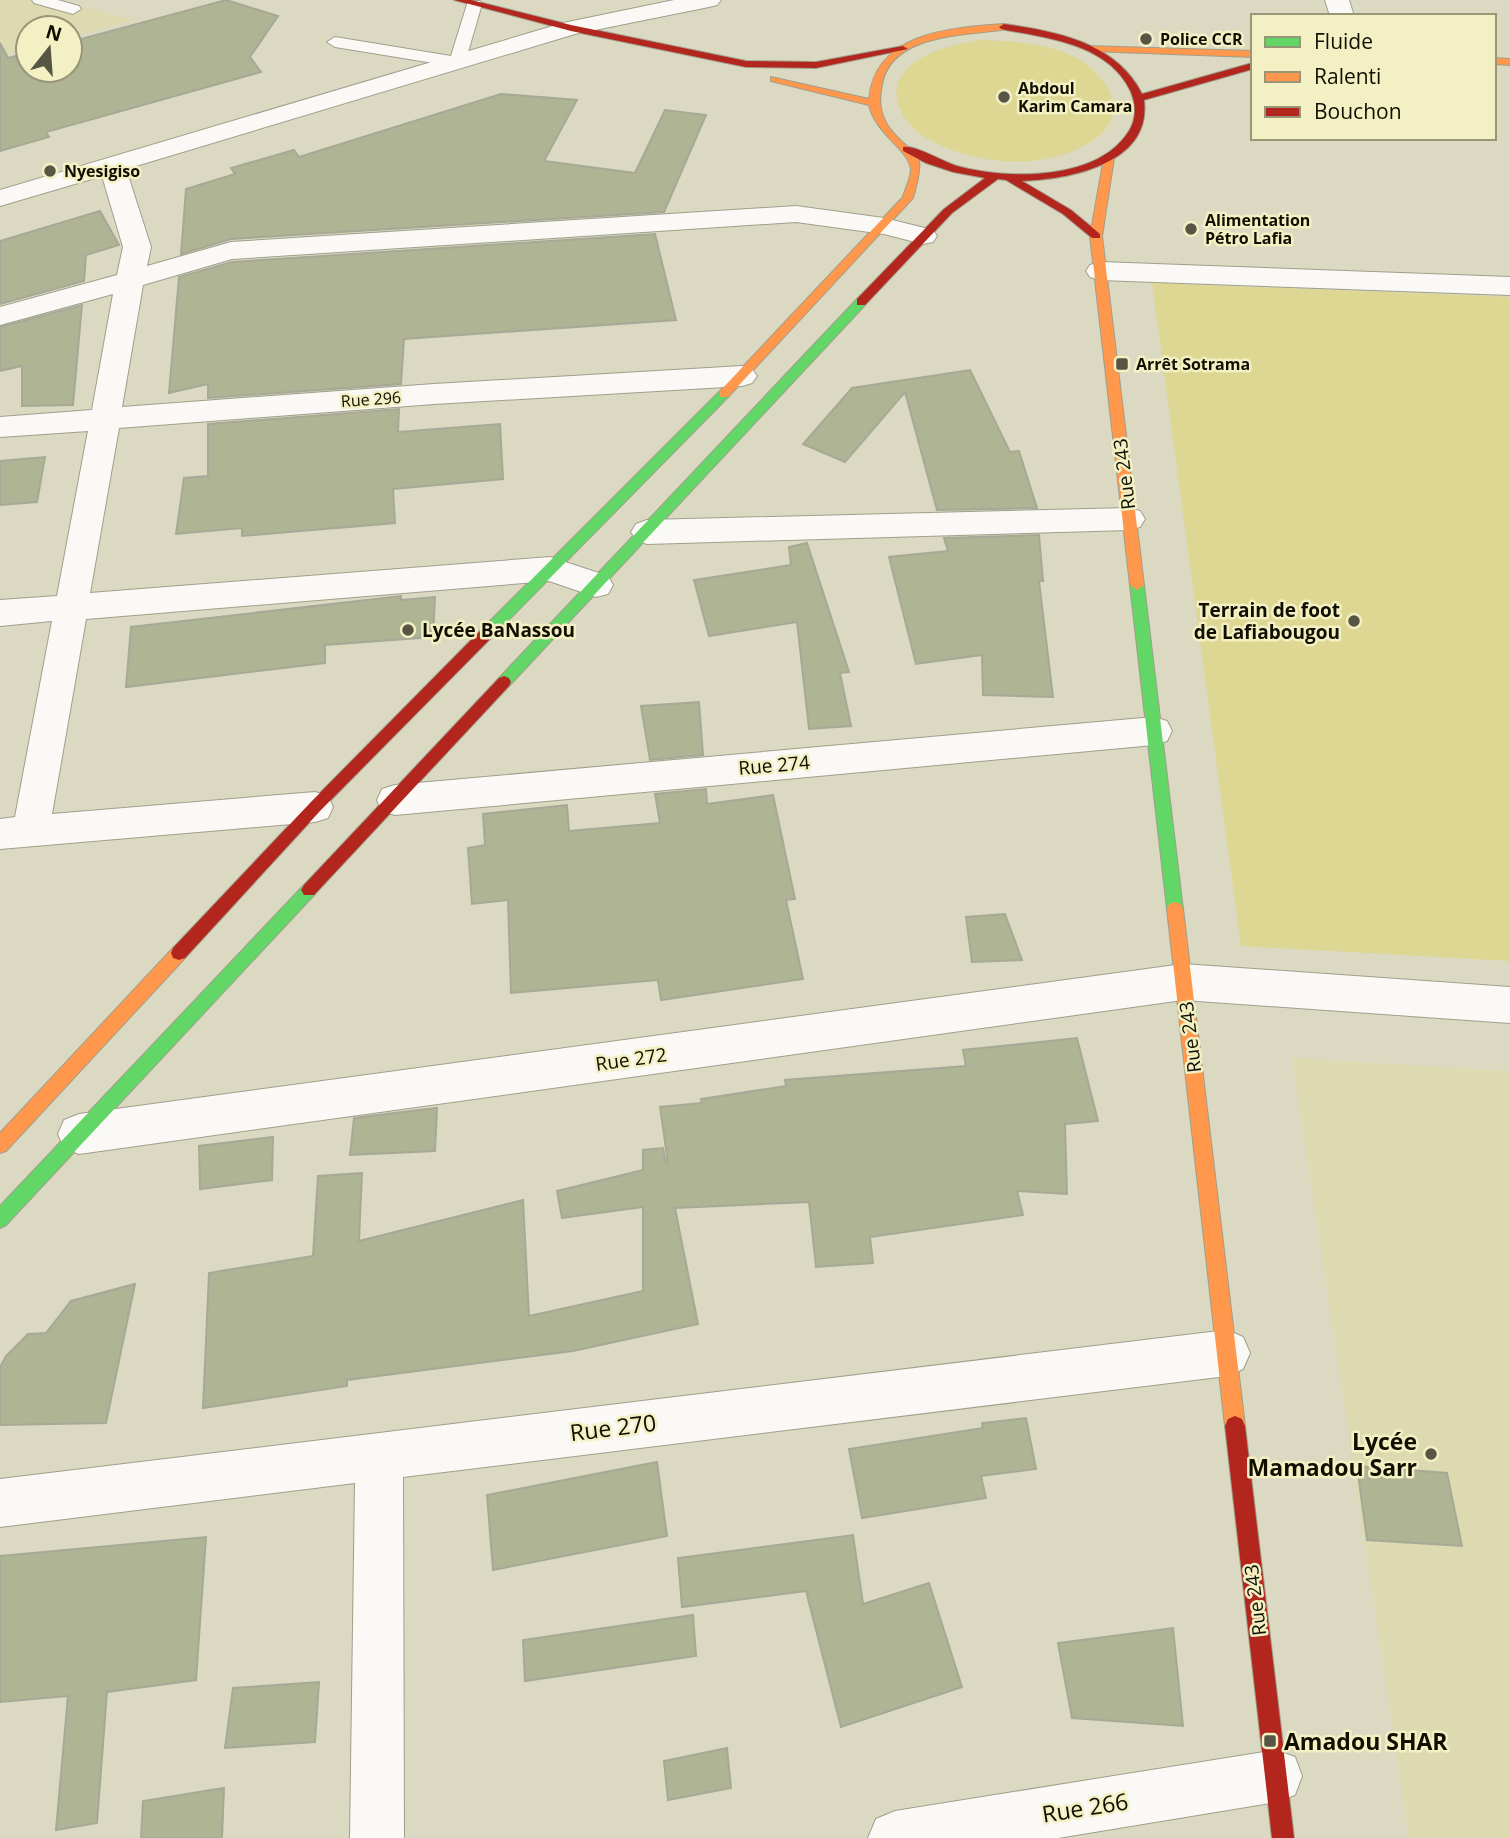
<svg xmlns="http://www.w3.org/2000/svg" width="1510" height="1838" font-family="'Open Sans',sans-serif">
  <style>
    .built { fill: #dddab2 }
    .green { fill: #ddd793 }
    .building { fill: #aeb494; stroke: #a7a997; stroke-width: 2 }
    .lines { fill: none; stroke-linecap: round; stroke-linejoin: round }
    .lane-casing { stroke: #a09f8c; stroke-width: 2 }
    .street-casing { stroke: #a09f8c; stroke-width: 2 }
    .fast-casing { stroke: #a09f8c; stroke-width: 2 }
    .slow-casing { stroke: #a09f8c; stroke-width: 2 }
    .jam-casing { stroke: #a09f8c; stroke-width: 2 }
    .lane { fill: #faf9f6; fill-rule: evenodd }
    .street { fill: #faf9f6; fill-rule: evenodd }
    .fast { fill: #63d668; fill-rule: evenodd }
    .slow { fill: #ff974d; fill-rule: evenodd }
    .jam { fill: #b3261e; fill-rule: evenodd }
    .poi-dot { fill: #575645; stroke: #f3f0c3; stroke-width: 2.5 }
    .labels { text-anchor: middle; dominant-baseline: central; stroke-width: 5; stroke-linejoin: round; paint-order: stroke }
    .far-poi-label { font-size: 16px; font-weight: bold; fill: #100f02; stroke: #f3f0c3; text-anchor: start }
    .far-street-label { font-size: 16px; fill: #100f02; stroke: #f3f0c3 }
    .street-label { font-size: 19px; fill: #100f02; stroke: #f3f0c3 }
    .poi-label { font-size: 19px; font-weight: bold; fill: #100f02; stroke: #f3f0c3; text-anchor: end }
    .near-street-label { font-size: 23px; fill: #100f02; stroke: #f3f0c3 }
    .near-poi-label { font-size: 23px; font-weight: bold; fill: #100f02; stroke: #f3f0c3; text-anchor: end }
  </style>
  <rect width="100%" height="100%" fill="#dbd9c1"/>
  <!-- built -->
  <path class="built" d="M0 0H58L134 20 70 37V28H28V48L0 56Z
    M1292 1058 1510 1071V1838H1409Z"/>
  <!-- green -->
  <path class="green" d="M978 40C1022 41 1082 44 1107 87 1112 95 1115 107 1112 117 1109 129 1097 138 1087 144 1037 173 967 164 920 134 909 126 900 114 897 100 891 58 948 46 978 40Z
    M1152 283 1510 297V961L1241 946Z"/>
  <!-- building -->
  <path class="building" d="M226 0 278 16 250 57 261 72 46 132 49 137 0 151V43L8 58 28 53V70H70V42Z
    M501 94 577 100 544 161 635 173 665 110 706 115 664 212 231 239 181 254 186 189 235 174 231 168 294 150 299 157Z
    M100 211 119 245 86 255 84 281 0 304V241Z
    M655 234 676 320 404 339 401 384 208 398V384L169 393 179 277 232 262Z
    M82 305 73 405 22 406V366L0 371V327Z
    M970 370 1010 452 1019 451 1037 508 937 510 905 392 845 462 803 444 852 388Z
    M399 409 398 432 500 424 503 479 393 489 395 523 242 536V528L176 534 184 478 208 476V424Z
    M45 457 37 502 0 505V461Z
    M1039 535 1043 581H1039L1053 697 983 695 982 655 916 664 889 557 948 551 944 538Z
    M807 543 849 672 840 673 851 726 809 729 797 622 709 636 694 580 791 565 789 547Z
    M401 596V600L435 597 433 637 325 645V663L126 687 131 627Z
    M699 702 703 755 650 760 641 706Z
    M706 789 707 804 773 795 795 899 786 900 803 979 661 1000 658 980 511 993 508 900 472 904 468 848 485 845 483 814 567 805 569 831 660 823 655 794Z
    M1005 914 1022 960 972 962 966 917Z
    M1077 1038 1098 1121 1065 1124 1067 1194 1017 1191 1023 1215 870 1237 873 1263 816 1267 809 1202 675 1208 698 1324 573 1351 347 1380V1386L203 1408 209 1273 313 1256 318 1176 362 1173 359 1241 523 1200 529 1316 643 1291V1207L562 1218 557 1191 643 1170V1150L663 1148 666 1164 668 1163 660 1107 702 1103 701 1099 786 1086 785 1080 966 1066 963 1050Z
    M437 1108 435 1151 350 1155 354 1118Z
    M273 1137 272 1180 200 1189 199 1146Z
    M135 1284 106 1423 0 1425V1367L6 1356 28 1334 46 1333 71 1301Z
    M1026 1418 1036 1469 981 1476 986 1498 862 1518 849 1449 983 1428 982 1423Z
    M657 1462 667 1536 493 1570 487 1495Z
    M1357 1466 1447 1473 1462 1546 1367 1540Z
    M853 1535 863 1604 929 1583 962 1687 841 1727 806 1591 682 1607 678 1558Z
    M206 1537 196 1680 107 1692 97 1823 56 1830 68 1696 0 1702V1556Z
    M693 1615 696 1656 525 1681 523 1640Z
    M1173 1628 1183 1726 1072 1718 1058 1643Z
    M319 1682 315 1742 225 1748 233 1688Z
    M727 1748 731 1788 668 1800 664 1761Z
    M224 1788 222 1838H141L143 1801Z"/>
  <g class="lines">
    <!-- lane casing -->
    <g class="lane-casing">
      <path id="lane" d="M32 0H58L79 6 81 9 73 14 34 3Z
        M468 1H480L482 4 464 66 458 67 335 47 327 42 335 37 451 56Z"/>
    </g>
    <!-- street casing -->
    <g class="street-casing">
      <path id="street" d="M674 0H721L717 5 709 7 575 34 126 169 151 247 147 266 231 242 796 206 884 218 933 230 937 236 933 242 923 244 884 234 796 222 232 259 143 285 122 407 434 384 742 366 752 369 757 376 752 383 742 386 434 404 119 428 90 593 550 557 608 576 613 585 608 594 596 597 549 581 86 619 52 814 315 792 328 796 333 807 328 818 315 822 0 849V819L15 817 52 621 0 626V600L57 596 88 431 0 437V417L92 410 113 294 0 325V307L117 275 123 247 102 176 0 206V190L563 23Z
        M1325 0H1349L1354 16H1330Z
        M1100 262 1510 277V295L1100 280 1090 277 1086 271 1090 265Z
        M1129 508 1140 511 1145 519 1140 527 1129 530 647 544 636 540 631 532 636 524 647 520Z
        M1154 717 1167 721 1172 731 1167 741 1154 745 395 815 382 811 377 800 382 789 395 785Z
        M1183 964 1510 987V1023L1183 1000 79 1154 64 1148 58 1134 64 1120 79 1114Z
        M1227 1330 1243 1337 1250 1353 1243 1369 1227 1376 403 1477 404 1838H350L355 1483 0 1527V1479Z
        M1276 1750 1295 1757 1302 1776 1295 1795 1276 1802 1058 1838H868L876 1819 895 1811Z"/>
    </g>
    <!-- fast casing -->
    <g class="fast-casing">
      <path id="fast" d="M861 298 865 299V305L509 686H499L497 682 499 678 857 299Z
        M724 390 730 394 728 397 489 640H479L477 636 479 632 720 391Z
        M1137 580 1144 585 1183 909 1181 914 1175 916 1169 914 1167 909 1130 585Z
        M309 883 314 885 317 890 314 895 6 1225 0 1228V1206L304 885Z"/>
    </g>
    <!-- slow casing -->
    <g class="slow-casing">
      <path id="slow" d="M1004 24 1009 27 1007 29C968 36 892 32 882 84 879 99 879 112 888 126 913 161 929 143 913 198L728 397H720V391L903 197C905 189 911 178 911 170 910 150 876 135 869 105L771 81V77L869 99C876 32 950 28 1004 24Z
        M1086 46 1253 51V57L1090 51 1086 50Z
        M1494 58 1510 59V65L1494 64Z
        M1109 155 1114 158 1102 236 1144 585 1137 590 1130 585 1090 236 1104 158Z
        M1175 902 1181 904 1183 909 1245 1426 1242 1433 1235 1436 1228 1433 1225 1426 1167 909 1169 904Z
        M179 946 185 948 187 953 185 958 6 1151 0 1153V1133L173 948Z"/>
    </g>
    <!-- jam casing -->
    <g class="jam-casing">
      <path id="jam" d="M454 0H471L571 25 746 61 816 62 903 46 908 49 816 68 746 67 571 31Z
        M1004 24C1056 31 1117 43 1142 94L1252 63 1253 69 1144 100C1152 164 1070 179 1022 181L1071 210 1100 234V238H1092L1063 214 1006 180 998 179 952 213 865 305H857V299L944 209 985 178 953 172 926 163 903 151V147C916 145 943 162 957 166 1008 180 1098 181 1129 131 1137 118 1136 103 1130 90 1107 43 1045 38 1001 29L999 27Z
        M484 631 491 636 489 640 320 811 185 958 179 960 173 958 171 953 173 948 310 803 479 632Z
        M504 676 509 678 511 682 509 686 314 895H304L301 890 304 885 499 678Z
        M1235 1416 1242 1419 1245 1426 1294 1838H1272L1225 1426 1228 1419Z"/>
    </g>
    <!-- lane -->
    <use href="#lane" class="lane"/>
    <!-- street -->
    <use href="#street" class="street"/>
    <!-- fast -->
    <use href="#fast" class="fast"/>
    <!-- slow -->
    <use href="#slow" class="slow"/>
    <!-- jam -->
    <use href="#jam" class="jam"/>
  </g>
  <!-- markers -->
  <g class="poi-dot">
    <circle cx="1146" cy="39" r="7"/>
    <circle cx="1004" cy="97" r="7"/>
    <circle cx="50" cy="171" r="7"/>
    <circle cx="1191" cy="229" r="7"/>
    <rect x="1115" y="357" width="14" height="14" rx="3.5"/>
    <circle cx="1354" cy="621" r="7"/>
    <circle cx="408" cy="630" r="7"/>
    <circle cx="1431" cy="1454" r="7"/>
    <rect x="1263" y="1734" width="14" height="14" rx="3.5"/>
  </g>
  <g class="labels">
    <!-- far-poi labels -->
    <g class="far-poi-label">
      <text x="1160" y="39">Police CCR</text>
      <text x="1018" y="88">Abdoul<tspan x="1018" dy="18">Karim Camara</tspan></text>
      <text x="64" y="171">Nyesigiso</text>
      <text x="1205" y="220">Alimentation<tspan x="1205" dy="18">Pétro Lafia</tspan></text>
      <text x="1136" y="364">Arrêt Sotrama</text>
    </g>
    <!-- far-street labels -->
    <g class="far-street-label">
      <text transform="translate(371 399) rotate(-4)">Rue 296</text>
    </g>
    <!-- street labels -->
    <g class="street-label">
      <text transform="translate(1124 474) rotate(-97)">Rue 243</text>
      <text transform="translate(774 765) rotate(-5)">Rue 274</text>
      <text transform="translate(1190 1037) rotate(-97)">Rue 243</text>
      <text transform="translate(631 1059) rotate(-8)">Rue 272</text>
      <text transform="translate(1255 1600) rotate(-97)">Rue 243</text>
    </g>
    <!-- poi labels -->
    <g class="poi-label">
      <text x="1340" y="610">Terrain de foot<tspan x="1340" dy="22">de Lafiabougou</tspan></text>
      <text x="422" y="630" text-anchor="start">Lycée BaNassou</text>
    </g>
    <!-- near-street labels -->
    <g class="near-street-label">
      <text transform="translate(613 1427) rotate(-7)">Rue 270</text>
      <text transform="translate(1085 1807) rotate(-9)">Rue 266</text>
    </g>
    <!-- near-poi labels -->
    <g class="near-poi-label">
      <text x="1417" y="1441">Lycée<tspan x="1417" dy="26">Mamadou Sarr</tspan></text>
      <text x="1284" y="1741" text-anchor="start">Amadou SHAR</text>
    </g>
  </g>
  <!-- legend -->
  <rect x="1251" y="14" width="245" height="126" fill="#f3f0c3" stroke="#989676" stroke-width="2"/>
  <rect x="1265" y="37" width="35" height="10" fill="#63d668" stroke="#989676" stroke-width="2"/>
  <text x="1314" y="49" font-size="21" fill="#100f02">Fluide</text>
  <rect x="1265" y="72" width="35" height="10" fill="#ff974d" stroke="#989676" stroke-width="2"/>
  <text x="1314" y="84" font-size="21" fill="#100f02">Ralenti</text>
  <rect x="1265" y="107" width="35" height="10" fill="#b3261e" stroke="#989676" stroke-width="2"/>
  <text x="1314" y="119" font-size="21" fill="#100f02">Bouchon</text>
  <!-- north arrow -->
  <g transform="translate(49 49) rotate(17)"><circle r="33" fill="#f3f0c3" stroke="#989676" stroke-width="2"/>
  <path d="M0-5L12 26L0 18L-12 26Z" fill="#575645"/>
  <text y="-10" font-size="19" font-weight="bold" text-anchor="middle" fill="#100f02">N</text>
  </g>
</svg>
